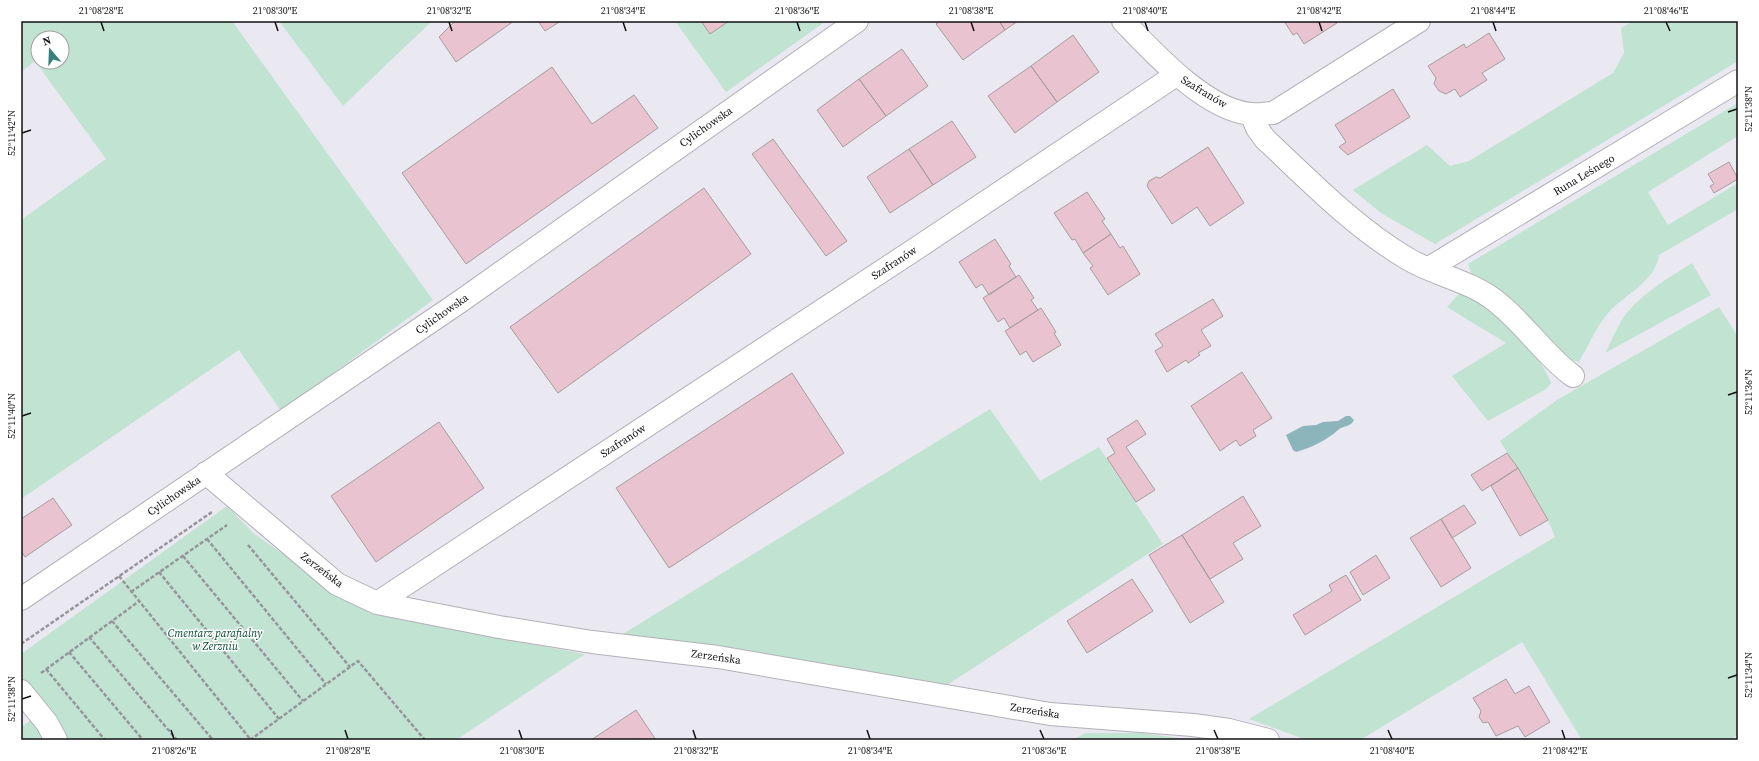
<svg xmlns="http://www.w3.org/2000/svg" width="1759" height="761" font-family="'Source Serif 4',serif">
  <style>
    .green { fill: #c1e3d1; fill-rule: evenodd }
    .water { fill: #8bb5ba }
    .building { fill: #e9c3cf; stroke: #a59d9f }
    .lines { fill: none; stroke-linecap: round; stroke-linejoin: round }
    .minor-casing { stroke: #b2b0b8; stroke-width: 24 }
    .path { stroke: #97959b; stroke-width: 2.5; stroke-dasharray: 4 2; stroke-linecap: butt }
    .minor { stroke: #fff; stroke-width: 22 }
    .ticks { fill: none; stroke: #121113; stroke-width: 1.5 }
    .labels { text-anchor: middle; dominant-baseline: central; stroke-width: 3; stroke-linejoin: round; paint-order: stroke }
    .street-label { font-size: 11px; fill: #121113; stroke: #fff }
    .park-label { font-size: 11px; font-style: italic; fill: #044932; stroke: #fff }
    .neatline { fill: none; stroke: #121113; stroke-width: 1.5 }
    .ticks-label { font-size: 10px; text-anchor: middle; fill: #121113 }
  </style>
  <rect width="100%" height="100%" fill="#eae8f0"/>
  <!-- green -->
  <path class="green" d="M21 21H232L433 300 281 411 239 350 21 499V220L106 159 35 61 21 72ZM38 38H62V62H38Z
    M279 21H432L343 106Z
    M675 21H826L726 92Z
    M1633 21H1738V61L1435 244 1381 213 1353 190 1427 145 1450 166 1469 161 1613 73 1624 53 1621 28Z
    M1738 103V136L1648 192 1668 225 1738 183V209L1659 255C1655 284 1621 295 1605 317 1595 330 1587 348 1579 362L1566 358 1472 274 1468 264Z
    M1692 263 1711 295 1605 353C1611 342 1616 330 1622 320 1636 297 1670 277 1692 263Z
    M1460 293C1468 297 1476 299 1483 303 1505 316 1543 359 1551 383L1546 389 1488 421 1452 376 1506 343 1447 307Z
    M1719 307 1738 337V735L1730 740H1582L1522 642 1360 740H1307L1249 719 1555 537C1542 503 1519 472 1500 441L1557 400Z
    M990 409 1040 481 1099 447 1163 544 944 687 618 637Z
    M227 506 253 533 310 573 349 599 397 619 585 654 456 740H21V727L31 720 21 708V654Z
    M1085 733H1142L1193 740H1073Z"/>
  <!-- water -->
  <path class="water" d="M1346 416H1350L1354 420C1350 428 1343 425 1338 430 1327 440 1311 448 1296 452L1293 450 1286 435 1303 426 1316 425 1323 422 1338 421Z"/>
  <!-- building -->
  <path class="building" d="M455 21H514L456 62 439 37Z
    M538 21H561L545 31Z
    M701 21H729L710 34Z
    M940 21H999L1005 30 963 60 936 24Z
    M999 21H1018L1005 30Z
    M1284 21H1335L1337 23 1304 44 1297 33 1293 35Z
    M1489 33 1505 59 1482 73 1487 80 1460 97 1455 89 1446 94 1439 91 1434 84 1436 78 1428 66 1464 44 1466 48Z
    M1073 35 1099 72 1057 102 1031 66Z
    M902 49 928 86 886 116 859 79Z
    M1031 66 1057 102 1015 133 988 96Z
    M552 67 592 124 634 95 658 128 466 264 402 173Z
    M859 79 886 116 843 147 817 110Z
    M1393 89 1410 117 1348 155 1339 147 1346 142 1335 125Z
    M952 121 976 157 933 185 909 149Z
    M773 139 847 241 826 256 752 154Z
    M1208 147 1244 203 1210 226 1197 207 1172 224 1147 186 1149 181 1156 177 1160 178Z
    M909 149 933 185 890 213 867 177Z
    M1729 162 1738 179 1714 193 1710 186 1714 184 1708 174Z
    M704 188 751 254 558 393 510 327Z
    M1087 192 1105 219 1102 221 1111 234 1083 253 1075 239 1072 240 1054 213Z
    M1111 234 1120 248 1123 246 1140 274 1108 295 1090 268 1093 266 1083 253Z
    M995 239 1011 264 1009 266 1016 277 989 295 982 284 976 288 959 262Z
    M1019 275 1034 298 1031 300 1038 310 1010 328 1004 318 998 322 983 298Z
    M1213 299 1223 316 1201 330 1211 346 1198 353 1200 355 1188 363 1186 360 1167 372 1155 351 1163 346 1155 334Z
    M1041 308 1056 332 1054 333 1061 345 1033 362 1026 351 1020 355 1005 331Z
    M1242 372 1272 418 1253 430 1256 436 1240 446 1236 440 1220 451 1191 406Z
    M792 373 844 453 669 568 616 488Z
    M1137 420 1146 434 1126 447 1155 490 1136 502 1107 458 1115 453 1107 439Z
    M439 422 484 488 376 562 331 496Z
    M1507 453 1518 468 1482 491 1471 475Z
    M1518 468 1548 520 1520 536 1491 486Z
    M1243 496 1261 526 1233 543 1243 559 1210 579 1182 535Z
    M53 498 72 525 25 557 21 551V519Z
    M1464 505 1476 523 1452 538 1441 519Z
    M1441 519 1471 568 1441 587 1410 538Z
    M1182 535 1224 602 1190 623 1149 555Z
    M1376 555 1390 578 1363 595 1350 572Z
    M1346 575 1361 600 1305 635 1293 615 1332 591 1329 585Z
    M1132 579 1153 611 1087 653 1067 621Z
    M1506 679 1515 694 1529 686 1550 722 1525 737 1518 726 1496 736 1488 722 1483 723 1479 717 1481 711 1473 698Z
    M636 710 656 740H591Z"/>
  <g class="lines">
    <!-- minor casing -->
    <g class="minor-casing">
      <path id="minor" d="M1123 21C1153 52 1205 110 1251 114 1258 115 1266 113 1273 113L1419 21
        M1251 114 1257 128 1265 139C1311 182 1354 227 1408 259 1435 275 1467 280 1493 299 1523 321 1543 354 1573 376
        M1429 268 1738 81
        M206 473 337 584 377 603 499 627 592 642 718 657 1050 714 1193 725 1229 730 1268 740
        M21 599 458 303 857 21
        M377 603 917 248 1176 75
        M21 691 47 723 56 740"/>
    </g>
    <!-- path -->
    <path class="path" d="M207 539 326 684
      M248 545 350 667
      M183 556 303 701
      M159 572 279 719
      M119 576 251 740
      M131 592 227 525
      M112 621 213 740
      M89 637 177 740
      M21 644 212 512
      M69 652 143 740
      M46 669 105 740
      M41 673 138 602
      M250 740 358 661 425 740"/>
    <!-- minor -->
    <use href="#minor" class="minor"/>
  </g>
  <!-- ticks -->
  <path class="ticks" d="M101 22 104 31M275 22 278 31M449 22 452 31M623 22 626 31M797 22 800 31M971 22 974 31M1145 22 1148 31M1319 22 1322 31M1493 22 1496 31M1666 22 1670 31M1728 112 1737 109M22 133 31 130M1728 395 1737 392M22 416 31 413M1728 678 1737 675M22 699 31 696M171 730 174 739M345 730 348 739M519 730 522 739M693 730 696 739M867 730 870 739M1040 730 1044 739M1214 730 1218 739M1388 730 1392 739M1562 730 1565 739"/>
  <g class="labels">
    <!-- street labels -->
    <g class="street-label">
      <text transform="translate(1204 92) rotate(31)">Szafranów</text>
      <text transform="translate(706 127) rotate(-35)">Cylichowska</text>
      <text transform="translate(1584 175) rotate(-31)">Runa Leśnego</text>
      <text transform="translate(894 263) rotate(-33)">Szafranów</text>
      <text transform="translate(442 314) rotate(-35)">Cylichowska</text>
      <text transform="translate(623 441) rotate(-33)">Szafranów</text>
      <text transform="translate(174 496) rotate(-34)">Cylichowska</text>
      <text transform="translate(322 570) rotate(37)">Zerzeńska</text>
      <text transform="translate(716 657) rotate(8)">Zerzeńska</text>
      <text transform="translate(1035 711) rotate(9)">Zerzeńska</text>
    </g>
    <!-- park labels -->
    <g class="park-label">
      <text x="215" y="633">Cmentarz parafialny<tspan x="215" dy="13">w Zerzniu</tspan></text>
    </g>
  </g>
  <!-- border -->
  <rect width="1759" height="761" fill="none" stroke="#ffffff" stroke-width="44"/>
  <!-- north arrow -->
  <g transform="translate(50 50) rotate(341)"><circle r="19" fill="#ffffff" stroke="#a0a0a1"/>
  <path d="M0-3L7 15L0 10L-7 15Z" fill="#377f7a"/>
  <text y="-6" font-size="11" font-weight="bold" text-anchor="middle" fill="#121113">N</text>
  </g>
  <rect x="22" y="22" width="1715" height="717" class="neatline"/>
  <g class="ticks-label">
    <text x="101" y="14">21°08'28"E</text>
    <text x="275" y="14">21°08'30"E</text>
    <text x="449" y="14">21°08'32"E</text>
    <text x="623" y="14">21°08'34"E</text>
    <text x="797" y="14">21°08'36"E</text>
    <text x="971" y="14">21°08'38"E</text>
    <text x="1145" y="14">21°08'40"E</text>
    <text x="1319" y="14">21°08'42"E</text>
    <text x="1493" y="14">21°08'44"E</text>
    <text x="1666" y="14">21°08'46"E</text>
    <text transform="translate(1748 109) rotate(-90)" y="4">52°11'38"N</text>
    <text transform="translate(11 133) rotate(-90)" y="4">52°11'42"N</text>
    <text transform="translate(1748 392) rotate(-90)" y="4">52°11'36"N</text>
    <text transform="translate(11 416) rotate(-90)" y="4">52°11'40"N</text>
    <text transform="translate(1748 675) rotate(-90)" y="4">52°11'34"N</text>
    <text transform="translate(11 699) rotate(-90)" y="4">52°11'38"N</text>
    <text x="174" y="754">21°08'26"E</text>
    <text x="348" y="754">21°08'28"E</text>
    <text x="522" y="754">21°08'30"E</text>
    <text x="696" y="754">21°08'32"E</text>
    <text x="870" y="754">21°08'34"E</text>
    <text x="1044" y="754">21°08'36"E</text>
    <text x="1218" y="754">21°08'38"E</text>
    <text x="1392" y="754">21°08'40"E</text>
    <text x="1565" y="754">21°08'42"E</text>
  </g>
</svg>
